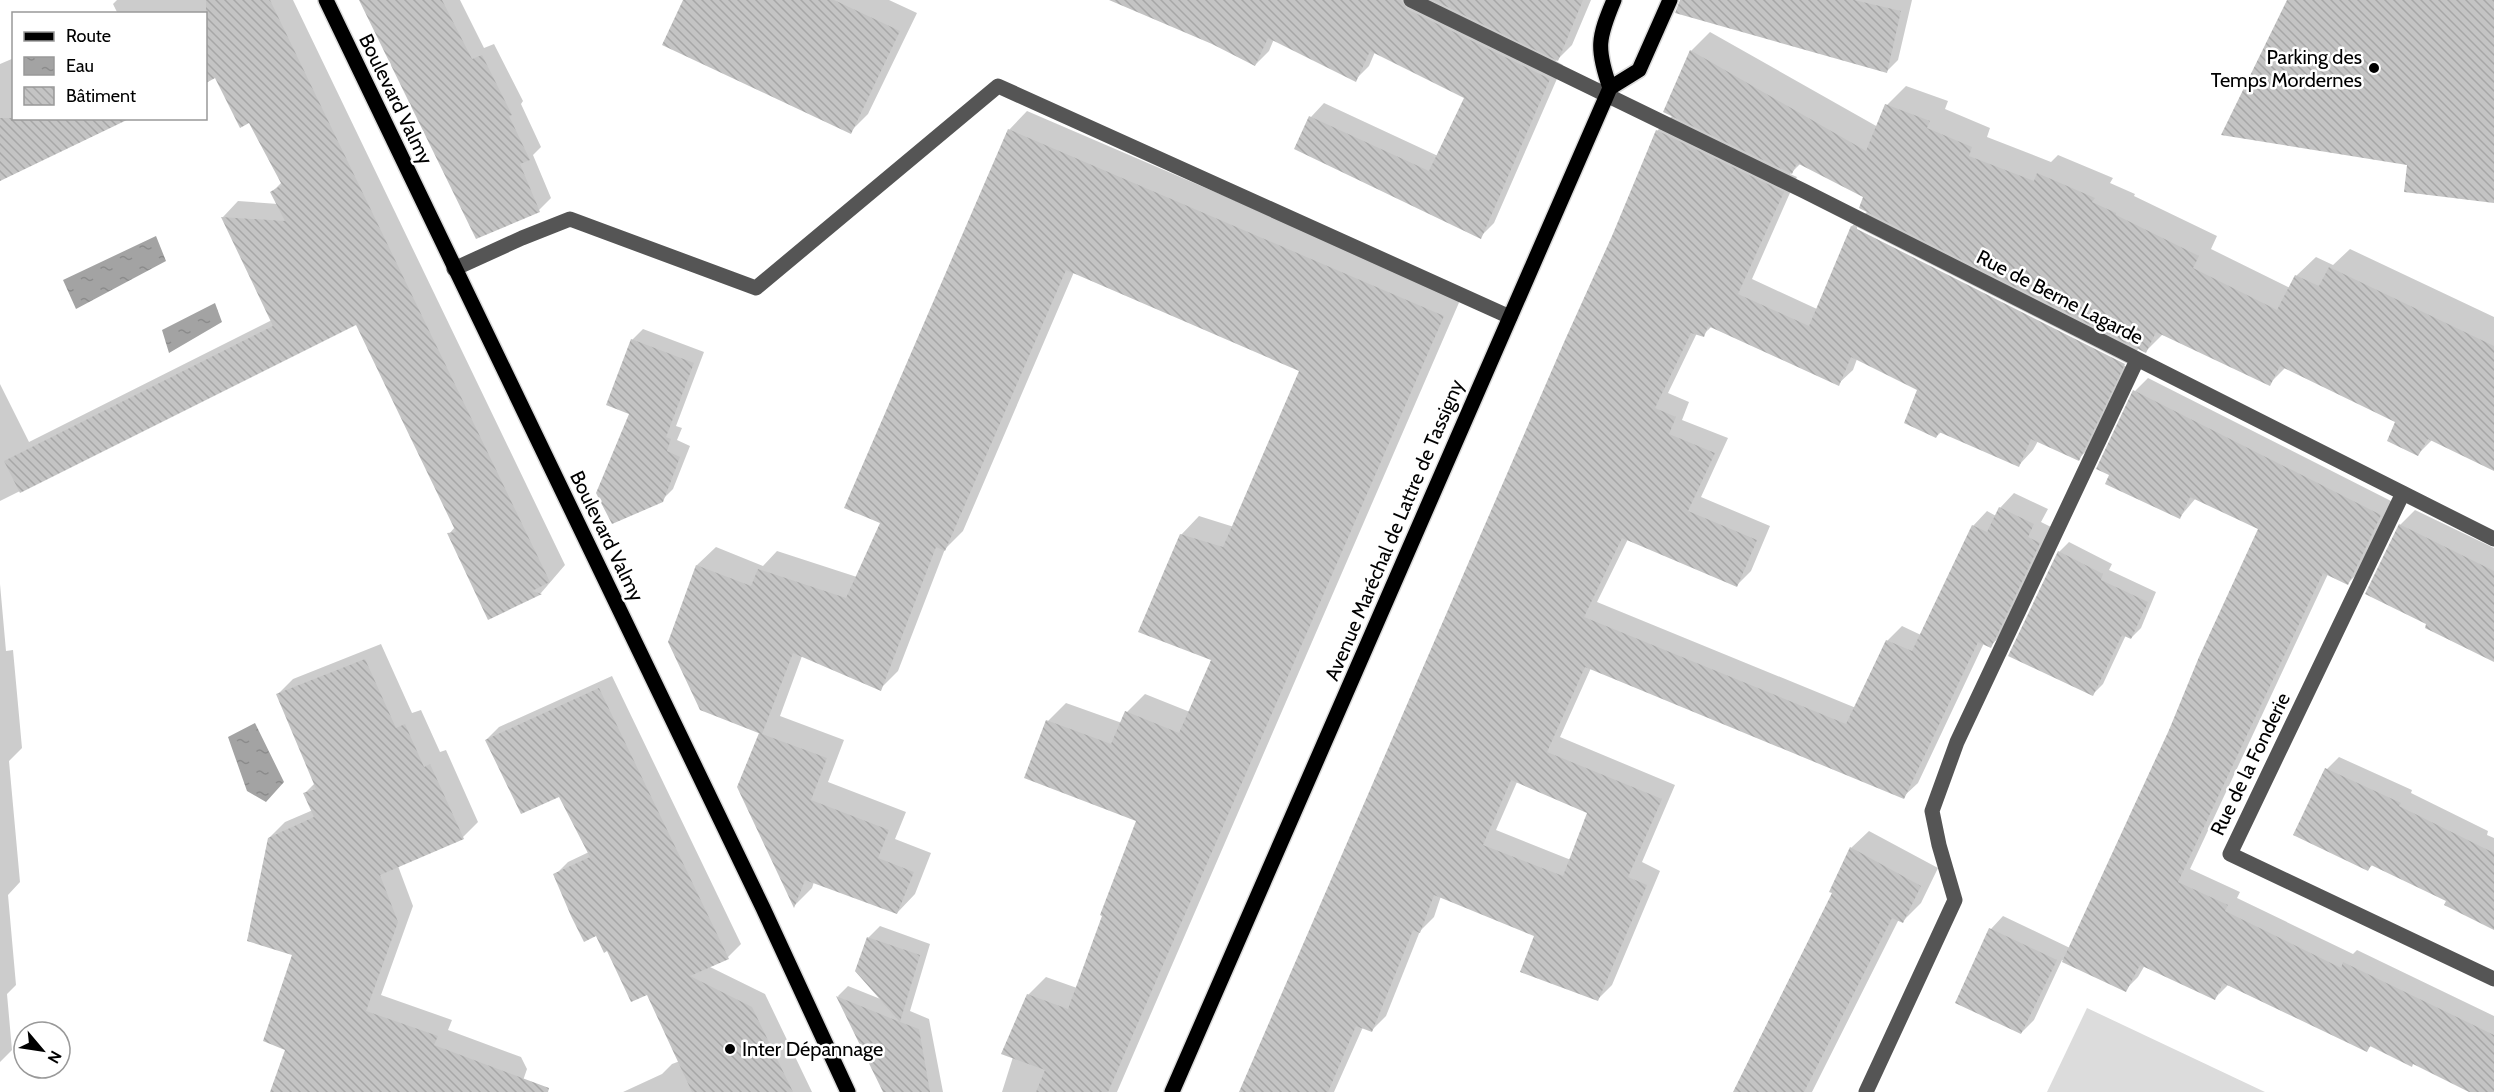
<svg xmlns="http://www.w3.org/2000/svg" width="2494" height="1092" font-family="Cabin,sans-serif">
  <style>
    .pitch { fill: #dcdcdc }
    .water { fill: url(#water-ripples) }
    .shadow { fill: #0003; fill-rule: evenodd }
    .building { fill: url(#building-back-hatch); fill-rule: evenodd }
    .lines { fill: none; stroke-linecap: round; stroke-linejoin: round }
    .major-casing { stroke: #dbdbdb; stroke-width: 18 }
    .minor { stroke: #555; stroke-width: 15 }
    .major { stroke: #000; stroke-width: 15 }
    .poi-dot { fill: #000; stroke: #fff; stroke-width: 2 }
    .labels { text-anchor: middle; dominant-baseline: central; stroke-width: 5; stroke-linejoin: round; paint-order: stroke }
    .poi-label { font-size: 20px; fill: #000; stroke: #fff; text-anchor: end }
    .street-label { font-size: 20px; fill: #000; stroke: #fff }
  </style>
  <defs>
    <pattern id="water-ripples" width="26" height="14" patternUnits="userSpaceOnUse" patternTransform="scale(1.5)"><rect width="26" height="14" fill="#a3a3a3"/><path d="M2 4q2-2 4 0t4 0M15 11q2-2 4 0t4 0" fill="none" stroke="#8b8b8b"/></pattern>
    <pattern id="building-back-hatch" width="6" height="6" patternUnits="userSpaceOnUse" patternTransform="scale(1.5)"><rect width="6" height="6" fill="#c4c4c4"/><path d="M-1 5l2 2M0 0l6 6M5-1l2 2" fill="none" stroke="#a7a7a7"/></pattern>
  </defs>
  <rect width="100%" height="100%" fill="#fff"/>
  <!-- pitch -->
  <path class="pitch" d="M2087 1008 2265 1092H2047Z"/>
  <!-- water -->
  <path class="water" d="M156 236 166 261 76 309 63 280Z
    M215 303 222 322 169 353 162 330Z
    M255 723 284 782 266 802 247 791 228 737Z"/>
  <!-- shadow -->
  <path class="shadow" d="M117 0H293L565 565 541 593 489 618 449 534 455 527 357 323 0 501V384L29 442 272 320 223 217 238 201 278 204 272 192 282 182 250 121 216 76 206 81V14H118L113 4Z
    M361 0H460L484 48 494 44 523 101 521 104 541 147 533 155 551 198 539 210 476 237Z
    M685 0H889L917 13 868 114 850 132Z
    M1112 0H1591L1572 45 1556 61 1563 65 1494 223 1480 237 1296 148 1311 117 1324 103 1438 156 1466 98 1375 52 1369 66 1355 80 1274 39 1269 51 1255 65 1213 43Z
    M1713 0H1912L1898 60 1887 71Z
    M1710 32 1878 127 1887 105 1906 86 1948 101 1945 109 1990 128 1987 137 2051 162 2058 155 2113 178 2110 183 2135 194 2134 196 2217 236 2211 249 2290 288 2296 276 2316 257 2333 265 2350 249 2494 317V469L2433 439 2418 454 2397 422 2286 367 2269 384 2163 334 2146 351 2139 347 2130 365 1857 227V230L2129 368 2093 445 2078 459 2038 441 2033 450 2019 465 1942 431 1936 437 1919 389 1857 359 1853 370 1838 384 1712 326 1703 335 1697 333 1668 393 1689 402 1682 420 1728 438 1701 497 1770 526 1751 571 1737 585 1628 539 1597 602 1856 708 1887 641 1902 626 1921 635 1973 526 1987 511 1996 516 2000 508 2014 493 2048 509 2041 522 2053 528 2005 632 1990 646 1984 643 1918 783 1903 797 1591 668 1560 737 1675 785 1642 862 1660 871 1612 985 1598 999 1536 935 1441 896 1434 917 1420 931 1386 1016 1372 1030 1363 1027 1334 1092H1241L1614 237 1657 131 1673 115 1665 111 1691 51ZM1801 163 1865 196 1868 211 1852 226 1817 309 1752 279 1797 177 1790 174ZM1517 782 1589 813 1571 860 1496 830Z
    M14 58V118L0 179V64Z
    M1027 111 1461 298 1117 1092H1002L1013 1057 1028 995 1046 977 1077 988 1138 820 1048 721 1066 703 1122 723 1127 712 1145 694 1190 712 1213 659 1181 535 1199 516 1234 527 1301 370 1074 272 963 531 945 549 898 671 880 689 802 656 780 716 844 740 828 782 906 812 895 839 931 853 915 894 897 913 814 882 812 888 794 906 760 733 669 642 697 565 716 547 763 566 777 551 857 577 882 522 1009 130Z
    M643 329 704 352 676 426 682 428 677 440 690 446 673 489 662 500 631 413 632 340Z
    M2148 378 2393 502 2361 570 2348 583 2328 574 2190 869 2240 892 2237 898 2353 954 2357 950 2494 1016V1092H2473L2414 1063 2372 1045 2366 1050 2228 985 2215 998 2145 965 2138 977 2125 990 2062 960 2034 1020 2021 1033 1991 929 2003 916 2070 948 2170 731 2260 529 2196 498 2179 518 2135 391Z
    M2415 510 2494 548V660L2428 623 2400 525Z
    M2069 542 2112 564 2109 570 2156 592 2141 628 2131 638 2126 635 2103 684 2093 694 2059 552Z
    M0 584 6 651 13 650 22 748 9 761 20 882 8 895 16 985 7 994 12 1050 0 1062Z
    M381 644 412 713 421 710 440 752 446 750 478 822 463 837 398 866 413 906 381 995 452 1020 448 1030 521 1057 527 1069 519 1092H287V1049L294 954 269 838 285 822 313 810 305 793 315 783 278 694 293 679Z
    M612 676 741 944 728 957 708 966 765 994 812 1092H623L662 1074 672 1064 680 1061 648 993 597 934 555 875 568 862 589 852 560 795 486 740 499 727Z
    M2339 757 2412 790 2411 793 2488 831 2487 835 2494 838V929L2448 901 2373 864 2368 870 2327 769Z
    M1869 831 1938 868 1921 903 1903 921 1899 919 1812 1092H1734L1834 893 1851 848Z
    M880 926 930 944 910 1011 929 1019 943 1092H885L838 996 848 986 883 1000 857 970 869 937Z"/>
  <!-- building -->
  <path class="building" d="M206 0H270L550 582 532 591 542 594 488 620 447 533 456 532 356 325 20 493 4 461 273 326 221 217 285 221 270 192 282 185 249 123 240 128 215 78 206 83Z
    M359 0H442L472 59 482 55 512 115 509 116 530 160 520 164 540 212 476 239Z
    M683 0H834L900 31 851 134 662 45Z
    M1109 0H1401L1407 9 1550 79 1481 239 1294 149 1309 116 1429 171 1464 98 1370 51 1356 82 1268 38 1255 66 1212 44Z
    M1433 0H1583L1558 61Z
    M1680 0H1854L1901 11 1887 73 1675 13Z
    M2287 0H2494V203L2404 192 2407 165 2221 135Z
    M1690 50 1866 151 1885 104 1930 121 1927 128 1972 147 1969 156 2034 181 2037 173 2095 198 2092 202 2116 213V215L2199 256 2193 268 2277 310 2295 275 2319 286 2329 267 2494 346V471L2428 439 2418 456 2387 441 2395 422 2280 366 2270 386 2156 332 2146 353 1859 208 1863 197 1797 163 1792 174 1663 112Z
    M0 118H131L0 181Z
    M1008 129 1444 316 1108 1092H1036L1045 1070 1001 1054 1027 994 1068 1009 1102 916 1100 915 1136 821 1024 778 1046 720 1111 744 1125 711 1179 733 1211 660 1138 632 1180 534 1223 547 1299 371 1066 270 945 551 936 547 881 691 793 653 762 734 827 758 811 800 889 830 878 858 914 872 897 914 805 880 794 908 737 787 759 733 761 734 700 710 668 642 696 565 751 586 758 569 846 598 880 523 844 508Z
    M1656 130 1784 192 1738 294 1809 326 1851 226 2125 364 2079 461 2031 439 2019 467 1939 432 1936 438 1904 423 1917 390 1851 357 1839 386 1708 326 1704 337 1691 333 1655 408 1676 417 1669 434 1715 453 1688 511 1757 540 1737 587 1622 538 1584 617 1846 724 1886 640 1912 651 1972 525 1987 532 1999 507 2034 524 2028 537 2040 543 1991 648 1978 642 1904 799 1585 667 1547 752 1662 799 1628 877 1647 885 1598 1001 1520 972 1534 936 1434 895 1420 933 1413 930 1372 1032 1356 1026 1328 1092H1239L1565 340 1612 236ZM1511 780 1587 813 1563 876 1483 845Z
    M631 339 694 363 666 437 671 439 667 451 680 457 663 502 612 524 596 493 629 414 606 405Z
    M2133 390 2381 515 2348 585 2323 573 2178 882 2228 905 2225 911 2341 968 2343 962 2494 1035V1092H2469L2413 1064 2412 1067 2370 1046 2367 1052 2223 983 2215 1000 2140 965 2126 992 2062 962 2169 730 2199 657 2258 529 2190 497 2180 519 2105 484 2109 475 2096 469Z
    M2399 524 2494 571V662L2425 628 2426 624 2365 594Z
    M2058 551 2103 574 2101 580 2148 602 2131 639 2122 635 2093 696 2008 656Z
    M365 659 396 728 405 724 424 767 430 764 464 839 380 875 398 922 366 1011 438 1036 434 1045 549 1088 548 1092H270L285 1050 263 1041 292 955 247 941 268 838 314 817 303 793 316 789 276 694Z
    M599 688 729 959 690 976 752 1007 793 1092H692L647 995 631 1002 607 951 604 953 596 936 584 942 571 916 553 874 590 857 559 797 521 814 485 740Z
    M2325 768 2401 803 2399 806 2494 853V930L2444 905 2446 901 2371 865 2368 871 2293 835Z
    M1850 847 1921 886 1903 923 1892 918 1804 1092H1733L1832 893 1829 892Z
    M1989 928 2057 960 2021 1034 1955 1003Z
    M867 937 920 955 900 1022 919 1029 930 1092H883L836 996 900 1022 855 971Z"/>
  <g class="lines">
    <!-- major casing -->
    <g class="major-casing">
      <path id="major" d="M326 0 763 908 848 1092
        M1610 88C1596 48 1598 38 1614 0
        M1172 1092 1610 88 1639 70 1670 0"/>
    </g>
    <!-- minor -->
    <path class="minor" d="M1411 0 1804 191 2494 539
      M454 269 522 238 570 219 756 288 998 86 1510 317
      M2403 493 2230 854 2494 979
      M1866 1092 1955 900 1939 845 1932 811 1957 742 2137 360"/>
    <!-- major -->
    <use href="#major" class="major"/>
  </g>
  <!-- markers -->
  <g class="poi-dot">
    <circle cx="2374" cy="68" r="6"/>
    <circle cx="730" cy="1049" r="6"/>
  </g>
  <g class="labels">
    <!-- poi labels -->
    <g class="poi-label">
      <text x="2362" y="57">Parking des<tspan x="2362" dy="23">Temps Mordernes</tspan></text>
      <text x="742" y="1049" text-anchor="start">Inter Dépannage</text>
    </g>
    <!-- street labels -->
    <g class="street-label">
      <text transform="translate(396 99) rotate(64)">Boulevard Valmy</text>
      <text transform="translate(2060 297) rotate(27)">Rue de Berne Lagarde</text>
      <text transform="translate(1394 530) rotate(-67)">Avenue Maréchal de Lattre de Tassigny</text>
      <text transform="translate(607 536) rotate(64)">Boulevard Valmy</text>
      <text transform="translate(2250 764) rotate(-64)">Rue de la Fonderie</text>
    </g>
  </g>
  <!-- legend -->
  <rect x="12" y="12" width="195" height="108" fill="#ffffff" stroke="#999999" stroke-width="1.5"/>
  <rect x="24" y="32" width="30" height="9" fill="#000000" stroke="#999999" stroke-width="1.5"/>
  <text x="66" y="42" font-size="18" fill="#000000">Route</text>
  <rect x="24" y="57" width="30" height="18" fill="url(#water-ripples)" stroke="#999999" stroke-width="1.5"/>
  <text x="66" y="72" font-size="18" fill="#000000">Eau</text>
  <rect x="24" y="87" width="30" height="18" fill="url(#building-back-hatch)" stroke="#999999" stroke-width="1.5"/>
  <text x="66" y="102" font-size="18" fill="#000000">Bâtiment</text>
  <!-- north arrow -->
  <g transform="translate(42 1050) rotate(119)"><circle r="28" fill="#ffffff" stroke="#999999" stroke-width="1.5"/>
  <path d="M0-4.5L10 22L0 15L-10 22Z" fill="#000000"/>
  <text y="-9" font-size="16" font-weight="bold" text-anchor="middle" fill="#000000">N</text>
  </g>
</svg>
